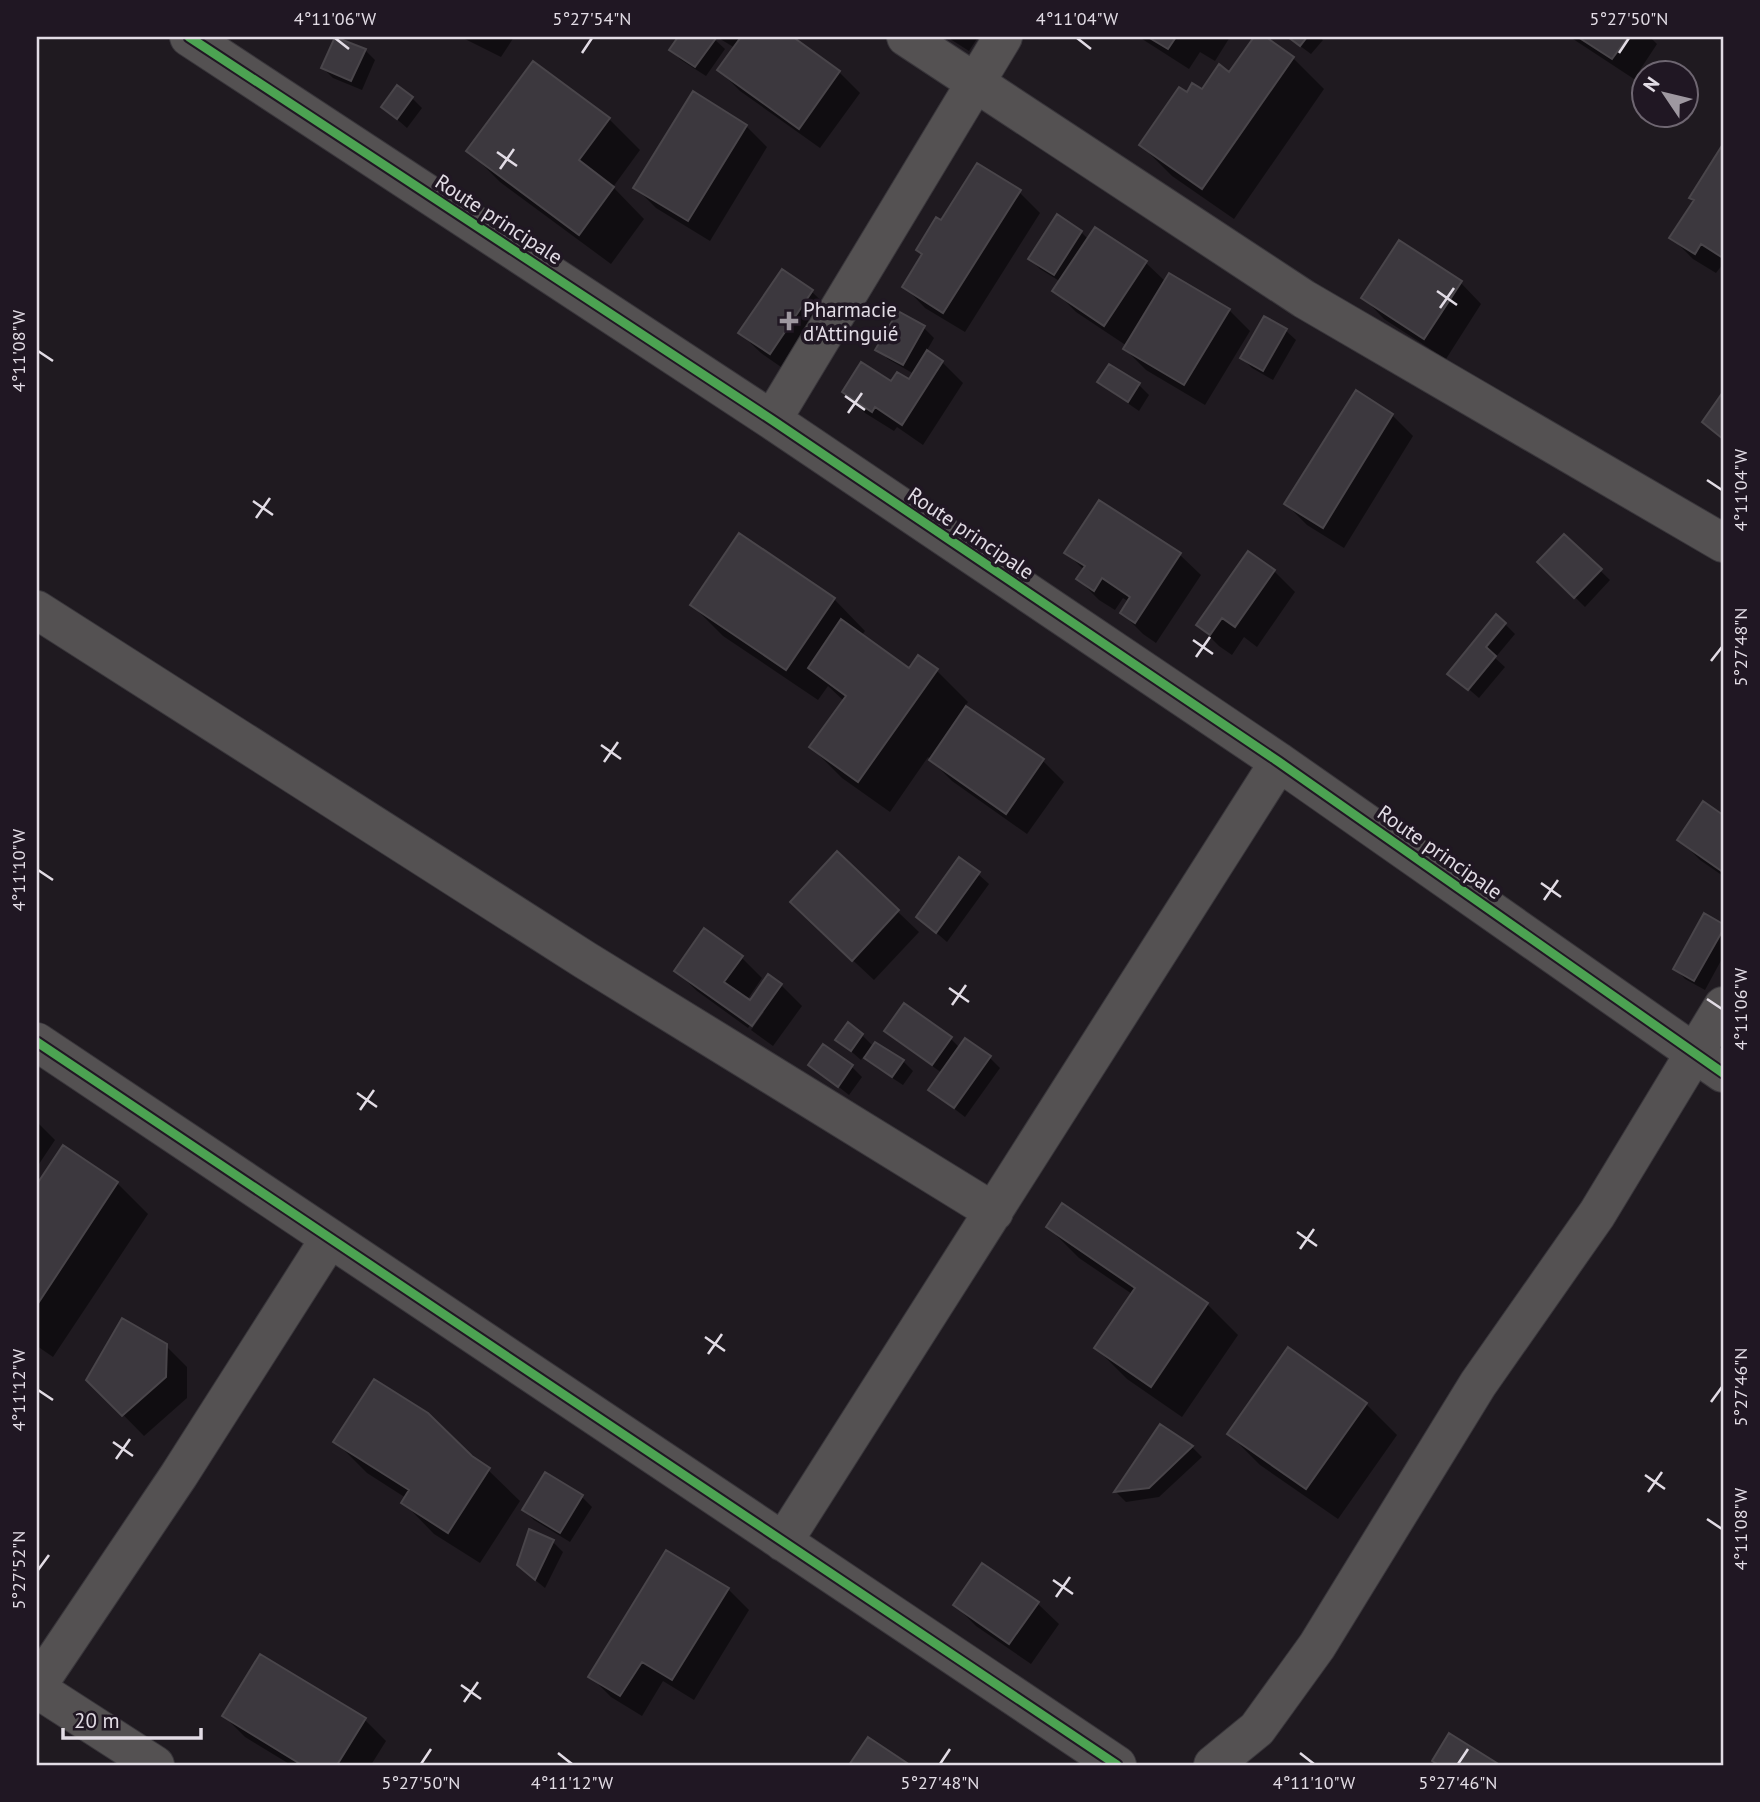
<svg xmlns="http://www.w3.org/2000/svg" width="1760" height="1802" font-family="'PT Sans',sans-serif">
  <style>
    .shadow { fill: #0007 }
    .building { fill: #3c383e; stroke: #49454a; stroke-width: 2 }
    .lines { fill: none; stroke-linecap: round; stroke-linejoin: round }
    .minor-casing { stroke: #39363b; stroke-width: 40 }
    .minor { stroke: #545152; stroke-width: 38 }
    .cycleway-casing { stroke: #201723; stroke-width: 13 }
    .cycleway { stroke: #4ca352; stroke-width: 9 }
    .ticks { fill: none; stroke: #e2dce5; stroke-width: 2.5 }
    .poi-dot { fill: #9e98a0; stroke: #201723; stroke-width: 2.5 }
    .labels { text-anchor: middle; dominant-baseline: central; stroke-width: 7; stroke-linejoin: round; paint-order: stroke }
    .street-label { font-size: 21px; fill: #e2dce5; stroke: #201723 }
    .poi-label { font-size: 21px; fill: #e2dce5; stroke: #201723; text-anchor: start }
    .neatline { fill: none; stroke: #e2dce5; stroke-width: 2.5 }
    .ticks-label { font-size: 18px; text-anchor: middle; fill: #e2dce5 }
  </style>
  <rect width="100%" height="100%" fill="#1f1a20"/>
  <!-- shadow -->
  <path class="shadow" d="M461 37H514L501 57Z
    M680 37H712L725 49 706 76 681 60 671 50Z
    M717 37H790L839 72 860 93 820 148 740 91 719 70 735 48Z
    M947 37H978L969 51Z
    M1139 37H1230L1215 61 1200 52 1189 69Z
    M1256 37H1263L1293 58 1324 89 1234 219 1172 176 1141 145 1187 94 1202 91 1230 74Z
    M1288 37H1320L1323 40 1311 54Z
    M1570 37H1650L1657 44 1634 79Z
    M365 50 375 60 362 90 333 78 323 68Z
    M412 98 422 108 407 128 383 107Z
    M609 119 640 150 613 187 644 219 611 264 500 182 469 151Z
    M746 126 767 147 710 241 656 208 635 187Z
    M1723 147V264L1716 273 1693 259 1672 238 1695 201 1691 197Z
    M1019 192 1040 213 965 332 925 308 905 287 942 222Z
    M1095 229 1146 263 1166 282 1229 310 1250 331 1205 405 1146 370 1125 349 1127 346 1076 312 1055 291 1061 282 1040 269 1030 259 1081 232 1089 240Z
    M782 271 812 292 833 312 791 374 761 353 740 333Z
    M1461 283 1481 304 1446 359 1384 319 1364 298Z
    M898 313 924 328 934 338 926 352 942 362 963 383 923 445 897 427 894 431 865 413 844 392 909 382 914 374 888 359 878 349Z
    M1285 330 1296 340 1273 380 1252 368 1242 358Z
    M1110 366 1139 385 1149 395 1139 411 1110 391 1100 381Z
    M1392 415 1413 436 1344 548 1307 525 1286 504Z
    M1564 536 1610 580 1585 607 1539 562Z
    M1066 552 1180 555 1201 575 1156 643 1143 634 1122 613 1129 602 1123 598 1115 610 1099 600 1078 579 1084 570Z
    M1248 553 1274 571 1295 592 1257 647 1244 637 1232 655 1219 646 1198 625Z
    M834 599 865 631 861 636 910 670 918 658 937 671 968 702 964 707 1043 761 1064 782 1027 834 952 781 928 757 890 812 842 778 811 747 844 701 828 686 818 700 723 636 692 605Z
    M1505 624 1515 634 1495 658 1505 667 1479 698 1450 673Z
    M1703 803 1723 817V876L1700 860 1679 839Z
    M837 854 919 932 874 980 813 923Z
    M978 874 989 884 947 942 918 917Z
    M1704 915 1723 926V957L1705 990 1685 979 1675 968Z
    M742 958 762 978 747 1000 750 1002 781 985 802 1006 773 1046 751 1030 764 1012H760L748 1028 697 991 676 971Z
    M887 1031 951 1039 960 1048 990 1058 1000 1068 965 1117 930 1090 942 1073 897 1041Z
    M862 1035 874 1047 903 1061 913 1071 903 1085 877 1068 864 1056 861 1060 838 1040Z
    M811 1065 852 1067 862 1077 849 1095Z
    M37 1122 55 1140 37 1167Z
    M63 1147 117 1183 148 1214 53 1357 37 1346V1187Z
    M1063 1206 1207 1304 1238 1335 1182 1417 1127 1379 1096 1348 1132 1294 1079 1258 1048 1227Z
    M166 1346 187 1367V1398L144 1436 89 1380Z
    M1366 1404 1397 1435 1338 1519 1260 1465 1229 1434Z
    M1161 1426 1192 1447 1202 1457 1159 1497 1126 1502 1116 1492Z
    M336 1442 471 1457 488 1470 520 1501 480 1563 434 1534 403 1502 406 1498 367 1473Z
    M582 1497 592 1507 570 1542 534 1520 524 1510Z
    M553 1542 563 1552 545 1588 529 1575Z
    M728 1589 749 1610 694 1700 663 1681 642 1716 611 1697 590 1676Z
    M1038 1604 1059 1624 1031 1664 976 1626 955 1605Z
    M224 1716 365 1720 386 1741 371 1765H291L245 1737Z"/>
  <!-- building -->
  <path class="building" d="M335 37 366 49 351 81 321 68Z
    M678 37H714L716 38 695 67 669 50Z
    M741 37H793L840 71 799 129 717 70Z
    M1148 37H1176L1168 49Z
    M1254 37H1266L1294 57 1202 189 1139 145 1179 87 1187 92 1192 83 1202 89 1219 64 1229 72Z
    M1288 37H1307L1300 46Z
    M1578 37H1628L1612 59Z
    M533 61 610 118 579 160 614 187 579 235 466 151Z
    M397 85 413 97 397 119 381 107Z
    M693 91 747 125 688 221 633 188Z
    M1723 144V258L1701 244 1695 254 1669 238 1694 200 1689 198Z
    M977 163 1021 190 943 313 902 287 922 254 916 250 936 217 941 220Z
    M1057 214 1082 231 1054 275 1028 259Z
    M1095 227 1147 261 1104 326 1052 291Z
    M1399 240 1462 281 1424 339 1361 298Z
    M782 269 813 290 770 354 738 333Z
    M1169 273 1230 309 1184 385 1123 349Z
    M898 311 925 326 903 365 875 350Z
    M1264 316 1287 329 1263 371 1240 358Z
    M927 350 943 361 902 425 875 407 872 412 842 392 861 362 891 381 897 372 909 379Z
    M1109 364 1140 383 1128 402 1097 382Z
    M1356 390 1393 414 1323 528 1284 504Z
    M1723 392V439L1702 422Z
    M1099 500 1181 553 1135 623 1120 613 1130 597 1102 578 1094 591 1076 579 1085 566 1064 553Z
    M739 533 835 598 786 670 690 605Z
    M1564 534 1602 569 1574 598 1537 562Z
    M1248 551 1275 570 1235 627 1222 618 1210 635 1196 625Z
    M1496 614 1506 623 1486 647 1496 656 1468 690 1447 674Z
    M841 619 909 668 918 655 938 669 858 782 809 747 846 696 808 668Z
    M966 706 1044 759 1006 814 929 760Z
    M1703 801 1723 815V872L1677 840Z
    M837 851 899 910 852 961 790 902Z
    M959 857 980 872 936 933 916 917Z
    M1704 913 1723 924V930L1694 981 1673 969Z
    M704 928 743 956 724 982 750 1000 768 974 782 984 752 1026 674 971Z
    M904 1003 952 1037 932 1065 884 1031Z
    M848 1022 863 1034 851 1051 835 1040Z
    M965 1038 991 1056 954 1108 928 1090Z
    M875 1042 904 1060 892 1077 864 1058Z
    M823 1044 853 1065 838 1087 808 1065Z
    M63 1145 118 1182 37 1305V1184Z
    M1062 1203 1208 1303 1151 1387 1094 1348 1135 1288 1046 1227Z
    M122 1318 167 1344 166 1377 122 1416 86 1380Z
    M1288 1347 1367 1403 1306 1489 1227 1434Z
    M374 1379 428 1413 472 1456 490 1468 448 1533 401 1503 409 1490 333 1442Z
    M1160 1424 1193 1446 1149 1488 1114 1492Z
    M545 1472 583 1495 560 1533 522 1510Z
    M529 1529 554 1540 535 1580 517 1565Z
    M666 1550 729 1588 672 1680 642 1662 620 1696 588 1677Z
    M982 1563 1039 1602 1009 1644 953 1605Z
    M260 1654 366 1718 337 1765H302L222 1716Z
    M1449 1733 1500 1765H1439L1432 1761Z
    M868 1737 910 1765H849Z"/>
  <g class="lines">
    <!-- minor casing -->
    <g class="minor-casing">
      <path id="minor" d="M189 37 772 420 1279 762 1723 1073
        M906 37 1304 299 1723 543
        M772 420 1003 37
        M37 610 585 960 994 1212
        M37 1042 1117 1765
        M783 1542 1279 762
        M37 1686 179 1475 330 1238
        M37 1689 155 1765
        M1213 1765 1257 1729 1317 1646 1478 1384 1597 1214 1723 1006"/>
    </g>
    <!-- minor -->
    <use href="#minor" class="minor"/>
    <!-- cycleway casing -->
    <g class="cycleway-casing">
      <path id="cycleway" d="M189 37 772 420 1279 762 1723 1073
        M37 1042 1117 1765"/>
    </g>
    <!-- cycleway -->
    <use href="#cycleway" class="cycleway"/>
  </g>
  <!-- ticks -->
  <path class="ticks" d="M335 38 349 49M1077 38 1091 49M582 53 592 38M1619 53 1629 38M497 152 517 166M500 169 514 149M1437 291 1457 305M1440 308 1454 288M38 351 53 361M845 396 865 410M848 413 862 393M1707 480 1722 490M253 501 273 515M256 518 270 498M1193 640 1213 654M1196 657 1210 637M1711 661 1722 647M601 745 621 759M604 762 618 742M38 870 53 880M1541 883 1561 897M1544 900 1558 880M949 988 969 1002M1707 999 1722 1009M952 1005 966 985M357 1093 377 1107M360 1110 374 1090M1297 1232 1317 1246M1300 1249 1314 1229M705 1337 725 1351M708 1354 722 1334M38 1390 53 1400M1711 1402 1722 1387M113 1442 133 1456M116 1459 130 1439M1645 1475 1665 1489M1648 1492 1662 1472M1707 1519 1722 1529M38 1570 49 1555M1053 1580 1073 1594M1056 1597 1070 1577M461 1685 481 1699M464 1702 478 1682M558 1753 572 1764M1300 1753 1314 1764M421 1764 431 1749M940 1764 950 1749M1458 1764 1468 1749"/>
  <!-- markers -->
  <path class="poi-dot" d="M785.5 310.5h7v7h7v7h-7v7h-7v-7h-7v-7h7z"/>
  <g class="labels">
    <!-- street labels -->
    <g class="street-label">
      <text transform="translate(499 219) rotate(33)">Route principale</text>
      <text transform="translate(971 533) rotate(34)">Route principale</text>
      <text transform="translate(1440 852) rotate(35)">Route principale</text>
    </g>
    <!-- poi labels -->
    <g class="poi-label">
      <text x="803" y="309">Pharmacie<tspan x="803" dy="24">d'Attinguié</tspan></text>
    </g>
  </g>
  <!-- border -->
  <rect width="1760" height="1802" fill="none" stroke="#201723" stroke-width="77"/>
  <!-- north arrow -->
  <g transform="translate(1665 94) rotate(305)"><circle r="33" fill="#201723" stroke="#6e6671" stroke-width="2"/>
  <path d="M0-5L12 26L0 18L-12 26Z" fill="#9e98a0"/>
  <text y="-10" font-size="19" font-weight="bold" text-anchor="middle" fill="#e2dce5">N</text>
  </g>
  <!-- scale -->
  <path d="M63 1728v10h138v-10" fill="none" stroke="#e2dce5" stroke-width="3.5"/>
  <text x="74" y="1728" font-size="21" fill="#e2dce5" stroke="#201723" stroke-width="5" paint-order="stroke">20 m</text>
  <rect x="38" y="38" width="1684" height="1726" class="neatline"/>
  <g class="ticks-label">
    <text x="335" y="25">4°11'06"W</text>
    <text x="592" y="25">5°27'54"N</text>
    <text x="1077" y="25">4°11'04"W</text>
    <text x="1629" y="25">5°27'50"N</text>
    <text transform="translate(19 351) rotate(-90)" y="6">4°11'08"W</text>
    <text transform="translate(1741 490) rotate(-90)" y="6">4°11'04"W</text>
    <text transform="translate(1741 647) rotate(-90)" y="6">5°27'48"N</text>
    <text transform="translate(19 870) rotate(-90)" y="6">4°11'10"W</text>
    <text transform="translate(1741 1009) rotate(-90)" y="6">4°11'06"W</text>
    <text transform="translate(1741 1387) rotate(-90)" y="6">5°27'46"N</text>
    <text transform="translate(19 1390) rotate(-90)" y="6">4°11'12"W</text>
    <text transform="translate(1741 1529) rotate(-90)" y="6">4°11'08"W</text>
    <text transform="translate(19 1570) rotate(-90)" y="6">5°27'52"N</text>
    <text x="421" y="1789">5°27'50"N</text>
    <text x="572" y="1789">4°11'12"W</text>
    <text x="940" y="1789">5°27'48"N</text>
    <text x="1314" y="1789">4°11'10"W</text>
    <text x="1458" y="1789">5°27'46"N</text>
  </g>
</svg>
